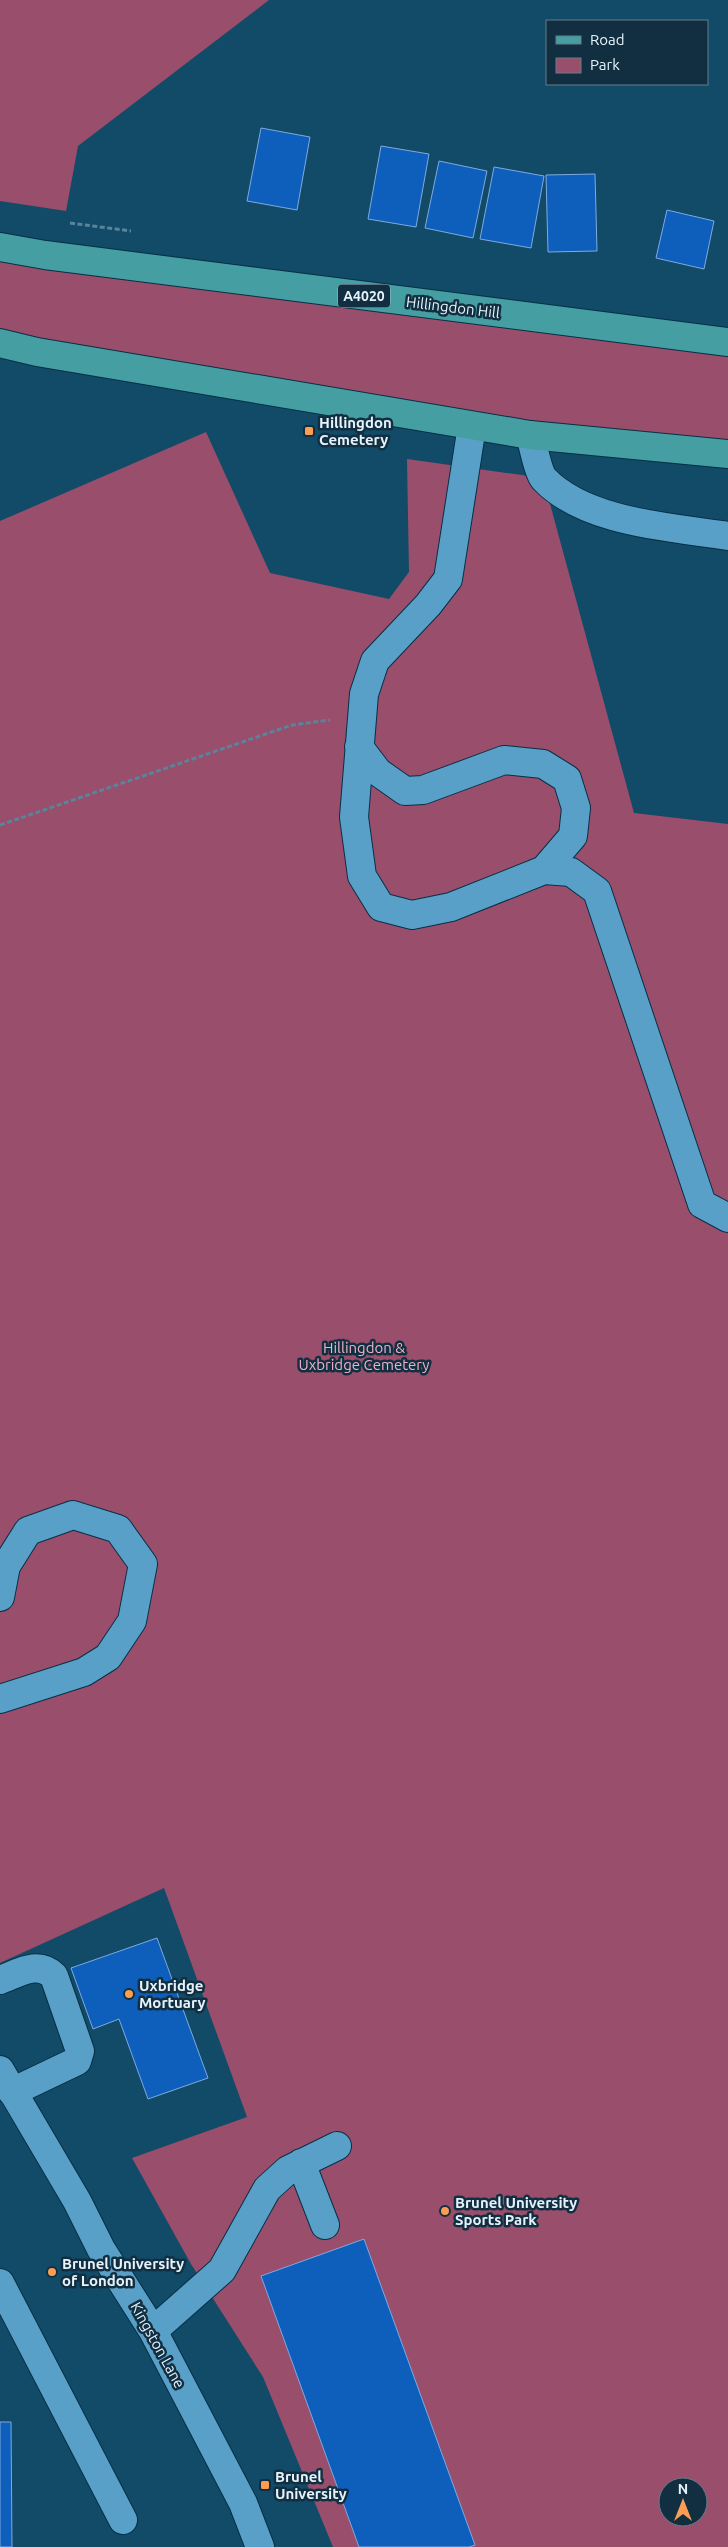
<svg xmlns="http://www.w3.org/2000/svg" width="728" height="2547" font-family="Ubuntu,sans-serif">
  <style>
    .green { fill: #994e6c; fill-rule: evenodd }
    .building { fill: #0e5fbb; stroke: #80a9e1 }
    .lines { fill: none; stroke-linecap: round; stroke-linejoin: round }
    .minor-casing { stroke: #072f44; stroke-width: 30 }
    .major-casing { stroke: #072f44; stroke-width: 30 }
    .path { stroke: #59849a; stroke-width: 3; stroke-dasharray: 5 2.5; stroke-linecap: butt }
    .minor { stroke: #59a0c9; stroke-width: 28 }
    .major { stroke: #459ea1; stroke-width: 28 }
    .poi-dot { fill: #fc9d54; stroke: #112f40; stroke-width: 2 }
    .labels { text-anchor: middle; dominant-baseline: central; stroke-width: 5; stroke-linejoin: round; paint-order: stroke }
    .shield { fill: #112f40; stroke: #a6b8c4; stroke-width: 1 }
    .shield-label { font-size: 14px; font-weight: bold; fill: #e6f3fc }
    .street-label { font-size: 15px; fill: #e6f3fc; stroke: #112f40 }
    .poi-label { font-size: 15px; font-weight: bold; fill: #e6f3fc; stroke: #112f40; text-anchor: start }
    .park-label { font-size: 15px; fill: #efb1c7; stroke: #112f40 }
  </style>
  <rect width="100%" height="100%" fill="#114b68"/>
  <!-- green -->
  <path class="green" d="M0 0H269L78 146 66 211 0 201Z
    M0 247 728 342V454L0 343Z
    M206 432 270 573 389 599 409 572 407 459 543 478 634 813 728 824V2547H333L263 2377 191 2264 132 2158 247 2117 164 1888 0 1963V521ZM668 2487H698V2517H668Z"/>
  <!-- building -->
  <path class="building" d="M261 128 310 137 297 210 247 201Z
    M381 146 429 154 416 227 368 219Z
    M439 161 487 171 473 238 425 228Z
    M494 167 544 176 531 248 480 239Z
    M595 174 597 251 548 252 546 175Z
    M667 210 714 221 704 269 656 258Z
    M157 1938 208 2078 148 2099 119 2019 93 2029 71 1968Z
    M364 2239 475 2545 469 2547H359L261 2276Z
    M0 2422H11L12 2547H0Z"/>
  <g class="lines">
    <!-- minor casing -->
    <g class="minor-casing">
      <path id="minor" d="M530 435C533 445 538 472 544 479 586 523 671 527 728 536
        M359 747 378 772 405 791 423 790 504 760 543 764 567 779 576 808 573 836 544 870 451 907 412 915 381 907 362 876 354 817 364 694 375 661 428 605 448 579 472 426
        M544 870 571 872 597 891 702 1204 728 1218
        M0 1597 6 1566 28 1531 73 1515 118 1529 143 1564 132 1621 108 1657 84 1672 0 1699
        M0 1980C19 1973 38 1960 54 1976L80 2051 77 2061 12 2092
        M0 2070 77 2201 101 2249 153 2331 243 2503 260 2547
        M301 2163 325 2225
        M0 2283 123 2520
        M153 2331 222 2270 267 2189 288 2170 337 2146"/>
    </g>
    <!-- major casing -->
    <g class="major-casing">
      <path id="major" d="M0 247 45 255 728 342
        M0 343 37 352 530 435 728 454"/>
    </g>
    <!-- path -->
    <path class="path" d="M70 223 131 231
      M0 825 292 725 330 720"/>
    <!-- minor -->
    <use href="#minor" class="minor"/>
    <!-- major -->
    <use href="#major" class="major"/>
  </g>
  <!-- markers -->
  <g class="poi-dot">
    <rect x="304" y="426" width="10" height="10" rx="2.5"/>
    <circle cx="129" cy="1994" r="5"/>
    <circle cx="445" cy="2211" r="5"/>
    <circle cx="52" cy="2272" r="5"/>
    <rect x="260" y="2480" width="10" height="10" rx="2.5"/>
  </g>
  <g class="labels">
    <!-- shield labels -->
    <rect class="shield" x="338" y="284.5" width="52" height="23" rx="4"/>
    <g class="shield-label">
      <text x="364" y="296">A4020</text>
    </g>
    <!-- street labels -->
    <g class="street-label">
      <text transform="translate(453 307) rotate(7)">Hillingdon Hill</text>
      <text transform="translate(158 2345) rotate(61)">Kingston Lane</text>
    </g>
    <!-- poi labels -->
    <g class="poi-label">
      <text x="319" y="422">Hillingdon<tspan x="319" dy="17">Cemetery</tspan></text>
      <text x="139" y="1985">Uxbridge<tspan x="139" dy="17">Mortuary</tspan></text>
      <text x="455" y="2202">Brunel University<tspan x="455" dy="17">Sports Park</tspan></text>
      <text x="62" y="2263">Brunel University<tspan x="62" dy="17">of London</tspan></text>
      <text x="275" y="2476">Brunel<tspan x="275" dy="17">University</tspan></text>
    </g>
    <!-- park labels -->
    <g class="park-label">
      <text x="364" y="1347">Hillingdon &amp;<tspan x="364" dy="17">Uxbridge Cemetery</tspan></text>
    </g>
  </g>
  <!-- legend -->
  <rect x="546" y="20" width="162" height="65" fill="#112f40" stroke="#667d8b"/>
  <rect x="556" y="36" width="25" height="8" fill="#459ea1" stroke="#667d8b"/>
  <text x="590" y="45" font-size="15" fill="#e6f3fc">Road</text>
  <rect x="556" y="58" width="25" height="15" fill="#994e6c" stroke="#667d8b"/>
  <text x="590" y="70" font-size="15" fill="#e6f3fc">Park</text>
  <!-- north arrow -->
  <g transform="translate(683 2502)"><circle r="24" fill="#112f40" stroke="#667d8b"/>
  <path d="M0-4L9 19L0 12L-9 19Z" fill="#fc9d54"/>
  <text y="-8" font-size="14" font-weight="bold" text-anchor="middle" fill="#e6f3fc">N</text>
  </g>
</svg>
